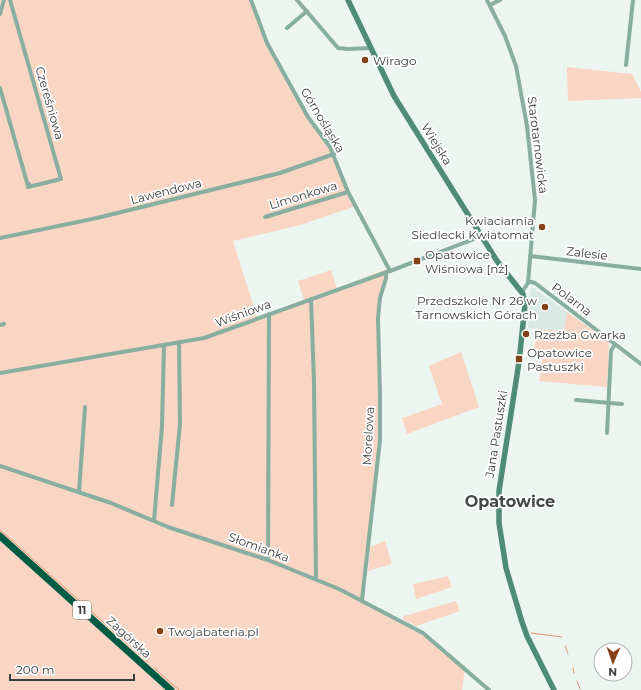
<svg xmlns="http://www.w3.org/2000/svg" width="641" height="690" font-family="Montserrat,sans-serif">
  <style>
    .built { fill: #d9e9e3 }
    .green { fill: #f9d5c3 }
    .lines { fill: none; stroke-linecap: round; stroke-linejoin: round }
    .stream { stroke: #e1966e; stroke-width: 1 }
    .street { stroke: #87ae9f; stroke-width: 4 }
    .secondary { stroke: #4f8c77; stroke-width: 5.5 }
    .highway { stroke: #005b45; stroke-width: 7 }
    .poi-dot { fill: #854116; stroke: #fff; stroke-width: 1.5 }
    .labels { text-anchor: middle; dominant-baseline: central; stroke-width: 3.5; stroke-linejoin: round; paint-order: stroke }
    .shield { fill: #fff; stroke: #767876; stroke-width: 1 }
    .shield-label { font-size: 11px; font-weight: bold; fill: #3b3e3c }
    .poi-label { font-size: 12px; fill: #3b3e3c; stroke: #fff; text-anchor: start }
    .street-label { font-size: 12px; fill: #3b3e3c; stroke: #fff }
    .district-label { font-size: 16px; font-weight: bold; fill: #434947; stroke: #fff }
  </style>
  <rect width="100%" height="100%" fill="#edf5f1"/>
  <!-- built -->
  <path class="built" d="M531 286 567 312 564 331 528 328Z"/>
  <!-- green -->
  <path class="green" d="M0 0H253L264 35 312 121 327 141 356 206 300 225 233 241 257 317 310 299 389 268 381 296 379 316 381 431 363 601 430 638 465 668 462 690H0Z
    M567 67 632 74 641 92V98L568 101Z
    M331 270 337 288 304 300 298 281Z
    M567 312 609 342 607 387 539 381 543 354 534 353 537 329 564 331Z
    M461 352 479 407 407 434 402 418 442 404 429 366Z
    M385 541 392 564 368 571 370 547Z
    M448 576 452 587 416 599 413 584Z
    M456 601 460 611 416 626 402 619 404 616Z"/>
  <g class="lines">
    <!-- stream -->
    <path class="stream" d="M0 530 148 662
      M531 633 562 637
      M565 646 568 654
      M154 668 179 690
      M573 668 574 673
      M577 681 580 689"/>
    <!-- street -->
    <path class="street" d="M10 0 61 179 28 187 29 184
      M251 0 267 43 308 117 330 147 348 192 390 271
      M297 0 338 48 348 49 371 48
      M487 0 505 36 516 66 527 126 535 200 528 283 522 292
      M490 5 500 0
      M0 14 4 0
      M287 28 307 11
      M626 65 633 0
      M0 88 28 186
      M265 217 348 192
      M0 238 97 218 280 173 334 154
      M530 256 641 269
      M528 281 535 283 641 364
      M311 299 314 382 316 579
      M0 325 4 324
      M0 373 204 338 390 271 482 236
      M576 400 622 404
      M607 433 611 351 615 344
      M0 466 111 503 168 527 268 560 339 589 423 633 489 690
      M79 492 85 407
      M172 505 180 424 179 342
      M154 521 162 426 164 345
      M268 560 269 314
      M362 600 380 440V394L378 318 380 298 386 278V272"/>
    <!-- secondary -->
    <path class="secondary" d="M348 0 394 96 497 261 523 294 525 305 519 362 499 491V523L506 568 522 622 527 636 554 690"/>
    <!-- highway -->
    <path class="highway" d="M0 536 171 690"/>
  </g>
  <!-- markers -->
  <g class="poi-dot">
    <circle cx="365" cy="60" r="4"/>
    <circle cx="542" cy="227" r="4"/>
    <rect x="413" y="257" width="8" height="8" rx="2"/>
    <circle cx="545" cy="307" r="4"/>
    <circle cx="526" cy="334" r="4"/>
    <rect x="515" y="355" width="8" height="8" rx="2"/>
    <circle cx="160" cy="631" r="4"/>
  </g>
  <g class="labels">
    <!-- shield labels -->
    <rect class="shield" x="73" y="601" width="18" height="18" rx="3"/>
    <g class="shield-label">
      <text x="82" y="610">11</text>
    </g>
    <!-- poi labels -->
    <g class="poi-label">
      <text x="373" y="60">Wirago</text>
      <text x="534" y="220" text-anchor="end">Kwiaciarnia<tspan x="534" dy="14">Siedlecki Kwiatomat</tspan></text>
      <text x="425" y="254">Opatowice<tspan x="425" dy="14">Wiśniowa [nż]</tspan></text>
      <text x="537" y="300" text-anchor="end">Przedszkole Nr 26 w<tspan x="537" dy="14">Tarnowskich Górach</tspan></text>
      <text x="534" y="334">Rzeźba Gwarka</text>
      <text x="527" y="352">Opatowice<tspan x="527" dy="14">Pastuszki</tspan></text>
      <text x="168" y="631">Twojabateria.pl</text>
    </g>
    <!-- street labels -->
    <g class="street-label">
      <text transform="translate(50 103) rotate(74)">Czereśniowa</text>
      <text transform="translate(323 120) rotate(59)">Górnośląska</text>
      <text transform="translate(437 144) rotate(58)">Wiejska</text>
      <text transform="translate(538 145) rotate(83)">Starotarnowicka</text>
      <text transform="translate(166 191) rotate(-14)">Lawendowa</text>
      <text transform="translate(303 195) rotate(-17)">Limonkowa</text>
      <text transform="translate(587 253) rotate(7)">Zalesie</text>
      <text transform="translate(572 299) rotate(37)">Polarna</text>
      <text transform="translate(243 313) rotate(-20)">Wiśniowa</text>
      <text transform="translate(496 434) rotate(-81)">Jana Pastuszki</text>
      <text transform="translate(368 436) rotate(-87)">Morelowa</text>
      <text transform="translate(259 547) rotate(20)">Słomianka</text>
      <text transform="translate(129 637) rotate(42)">Zagórska</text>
    </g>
    <!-- district labels -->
    <g class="district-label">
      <text x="510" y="501">Opatowice</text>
    </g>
  </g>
  <!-- north arrow -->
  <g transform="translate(613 662) rotate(182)"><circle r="19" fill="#ffffff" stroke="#b1b2b1"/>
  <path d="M0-3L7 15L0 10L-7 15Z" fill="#854116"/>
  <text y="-6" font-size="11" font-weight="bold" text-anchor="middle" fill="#3b3e3c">N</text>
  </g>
  <!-- scale -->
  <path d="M10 674v6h124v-6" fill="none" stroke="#3b3e3c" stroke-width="2"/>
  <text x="16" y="674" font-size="12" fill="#3b3e3c" stroke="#ffffff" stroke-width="3" paint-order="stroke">200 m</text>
</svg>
